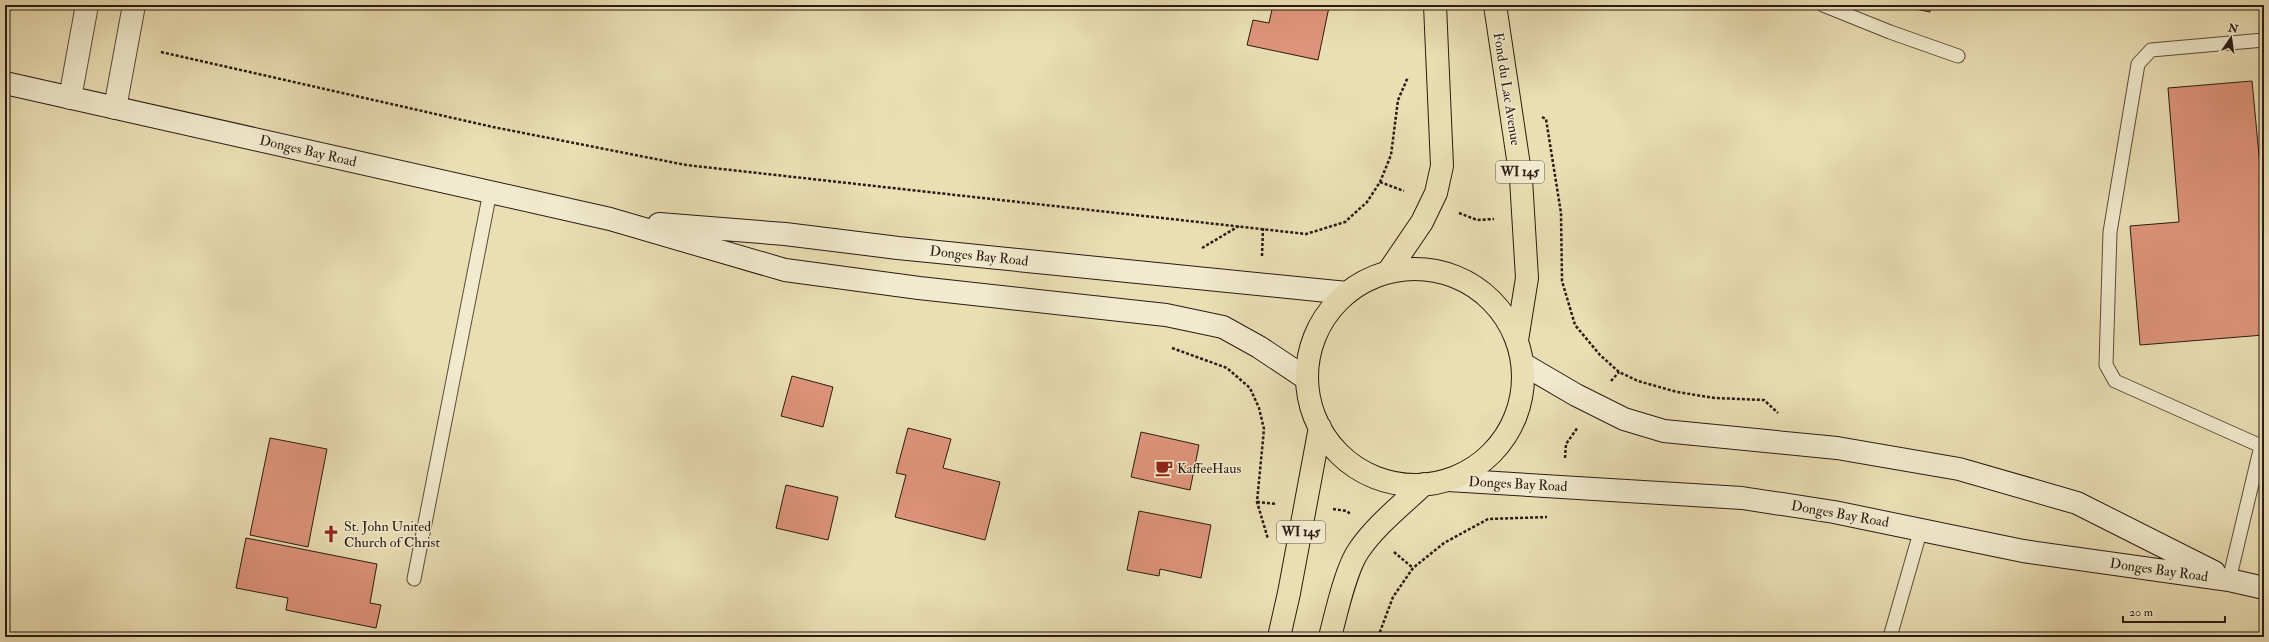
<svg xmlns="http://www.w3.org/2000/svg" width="2269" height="642" font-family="'IM FELL Double Pica',serif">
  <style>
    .building { fill: #de947a; stroke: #2a1b13 }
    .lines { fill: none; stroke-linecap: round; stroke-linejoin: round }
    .lane-casing { stroke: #5a4c3b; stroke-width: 15 }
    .street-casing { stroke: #5a4c3b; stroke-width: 24 }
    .secondary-casing { stroke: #2a1b13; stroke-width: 24 }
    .primary-casing { stroke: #2a1b13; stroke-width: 24 }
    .path { stroke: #2a1b13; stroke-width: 2.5; stroke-dasharray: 3 2; stroke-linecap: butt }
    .lane { stroke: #f1eace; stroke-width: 13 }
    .street { stroke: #f1eace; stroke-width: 22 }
    .secondary { stroke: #f1eace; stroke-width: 22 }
    .primary { stroke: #eadeb3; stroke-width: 22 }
    .labels { text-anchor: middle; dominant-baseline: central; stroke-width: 3; stroke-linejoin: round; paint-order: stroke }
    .shield { fill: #f1eace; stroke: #66594b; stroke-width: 1 }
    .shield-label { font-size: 13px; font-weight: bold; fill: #2a1b13 }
    .street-label { font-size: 14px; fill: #2a1b13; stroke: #f1eace }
    .poi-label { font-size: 14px; fill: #2a1b13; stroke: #f1eace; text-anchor: start }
  </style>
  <rect width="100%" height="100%" fill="#eadeb3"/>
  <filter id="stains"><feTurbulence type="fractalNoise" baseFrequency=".005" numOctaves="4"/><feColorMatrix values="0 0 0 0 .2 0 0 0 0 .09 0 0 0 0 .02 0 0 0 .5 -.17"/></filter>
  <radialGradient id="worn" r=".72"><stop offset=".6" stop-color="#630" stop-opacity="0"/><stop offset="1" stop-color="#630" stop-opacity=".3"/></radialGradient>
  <!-- building -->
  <path class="building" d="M1273 5 1329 7 1318 60 1247 45 1253 20 1269 23Z
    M1896 5H1931L1930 12Z
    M2252 81 2264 208V335L2140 345 2130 226 2179 222 2168 88Z
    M792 376 833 387 823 427 781 416Z
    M908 428 951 439 943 468 1000 482 985 540 895 517 906 475 896 473Z
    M1141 432 1199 445 1190 490 1131 477Z
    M270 438 327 449 308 547 250 535Z
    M786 485 838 497 828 540 776 528Z
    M1139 511 1211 525 1201 578 1160 569 1159 576 1127 570Z
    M246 538 377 564 370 603 381 605 376 628 286 610 288 598 236 588Z"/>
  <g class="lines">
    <!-- lane casing -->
    <g class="lane-casing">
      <path id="lane" d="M1823 5 1890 32 1958 56
        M2261 446 2115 381 2106 365 2110 232 2138 64 2151 50 2264 40
        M414 579 490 192
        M2229 580 2261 446 2264 444
        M1890 637 1921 529"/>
    </g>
    <!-- street casing -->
    <g class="street-casing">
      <path id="street" d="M70 98 87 5
        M115 108 134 5"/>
    </g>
    <!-- secondary casing -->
    <g class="secondary-casing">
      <path id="secondary" d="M5 83 610 219 785 270 919 288 1166 315 1223 327 1259 347 1307 379
        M659 224 785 234 898 248 1347 293
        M1523 364 1576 395 1624 419 1664 431 1837 448 1959 469 2077 503 2214 572
        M1448 480 1742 498 1834 512 2023 551 2229 580 2264 588"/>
    </g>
    <!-- primary casing -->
    <g class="primary-casing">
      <path id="primary" d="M1495 5 1521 179 1527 278 1517 340
        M1307 377a108 108 0 1 1 216 0a108 108 0 1 1-216 0Z
        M1388 272 1422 222 1436 193 1442 166 1435 5
        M1279 637 1289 593 1320 427
        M1330 637C1336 614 1346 568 1359 550 1376 525 1402 505 1424 484"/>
    </g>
    <!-- path -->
    <path class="path" d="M161 52 493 127 686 165 1306 234 1345 222 1367 202 1380 182 1391 155 1398 100 1408 77
      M1542 117 1546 119 1561 213 1562 281 1575 325 1600 355 1619 372 1638 381 1677 392 1715 398 1764 400 1778 413
      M1380 182 1404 191
      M1459 213 1477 220 1494 219
      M1202 248 1239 226
      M1262 256 1263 228
      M1172 348 1227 368 1250 388 1259 408 1264 429 1257 502 1268 539
      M1611 381 1619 372
      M1565 458 1566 444 1578 427
      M1257 502 1277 504
      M1333 509 1347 511 1351 515
      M1394 552 1413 568
      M1378 637 1393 597 1413 568 1444 543 1488 519 1547 517"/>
    <!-- lane -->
    <use href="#lane" class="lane"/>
    <!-- street -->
    <use href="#street" class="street"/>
    <!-- secondary -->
    <use href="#secondary" class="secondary"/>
    <!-- primary -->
    <use href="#primary" class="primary"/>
  </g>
  <!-- icons -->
  <defs>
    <g id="cafe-bare" transform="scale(1.38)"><path d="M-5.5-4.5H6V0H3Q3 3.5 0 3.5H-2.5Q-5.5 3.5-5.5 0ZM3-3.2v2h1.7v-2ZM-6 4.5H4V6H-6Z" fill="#8f2418" stroke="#f1eace" stroke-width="2.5" paint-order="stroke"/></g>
    <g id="church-bare" transform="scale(1.38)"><path d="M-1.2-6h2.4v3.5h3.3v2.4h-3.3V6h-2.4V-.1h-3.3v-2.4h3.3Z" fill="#8f2418" stroke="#f1eace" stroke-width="2.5" paint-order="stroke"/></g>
  </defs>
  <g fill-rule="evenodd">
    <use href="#cafe-bare" x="1164" y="468"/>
    <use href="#church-bare" x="331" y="534"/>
  </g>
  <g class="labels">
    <!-- shield labels -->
    <g class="shield">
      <rect x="1496" y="161" width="48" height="22" rx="3"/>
      <rect x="1277" y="521" width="48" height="22" rx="3"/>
    </g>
    <g class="shield-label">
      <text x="1520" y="172">WI 145</text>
      <text x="1301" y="532">WI 145</text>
    </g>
    <!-- street labels -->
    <g class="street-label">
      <text transform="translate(1507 89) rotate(81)">Fond du Lac Avenue</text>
      <text transform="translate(308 151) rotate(13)">Donges Bay Road</text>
      <text transform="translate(979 256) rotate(6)">Donges Bay Road</text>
      <text transform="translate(1518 484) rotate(3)">Donges Bay Road</text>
      <text transform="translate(1840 514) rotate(10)">Donges Bay Road</text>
      <text transform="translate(2159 570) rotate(8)">Donges Bay Road</text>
    </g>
    <!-- poi labels -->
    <g class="poi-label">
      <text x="1177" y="468">KaffeeHaus</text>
      <text x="344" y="526">St. John United<tspan x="344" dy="16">Church of Christ</tspan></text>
    </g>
  </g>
  <!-- margin -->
  <rect width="2269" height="642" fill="none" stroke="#eadeb3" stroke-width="20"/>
  <rect x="6" y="6" width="2257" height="630" fill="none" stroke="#2a1b13" stroke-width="2"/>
  <rect x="10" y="10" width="2249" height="622" fill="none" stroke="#2a1b13"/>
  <!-- north arrow -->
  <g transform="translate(2231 38) rotate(13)" stroke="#f1eace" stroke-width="3" paint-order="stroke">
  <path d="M0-3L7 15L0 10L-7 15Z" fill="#2a1b13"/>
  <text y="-6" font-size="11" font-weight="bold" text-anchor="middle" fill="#2a1b13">N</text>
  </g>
  <!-- scale -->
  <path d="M2123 616v6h102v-6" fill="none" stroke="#2a1b13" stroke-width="2"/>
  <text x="2129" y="616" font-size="12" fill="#2a1b13" stroke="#f1eace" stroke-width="3" paint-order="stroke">20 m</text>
  <rect width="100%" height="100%" filter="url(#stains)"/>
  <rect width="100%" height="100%" fill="url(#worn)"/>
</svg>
